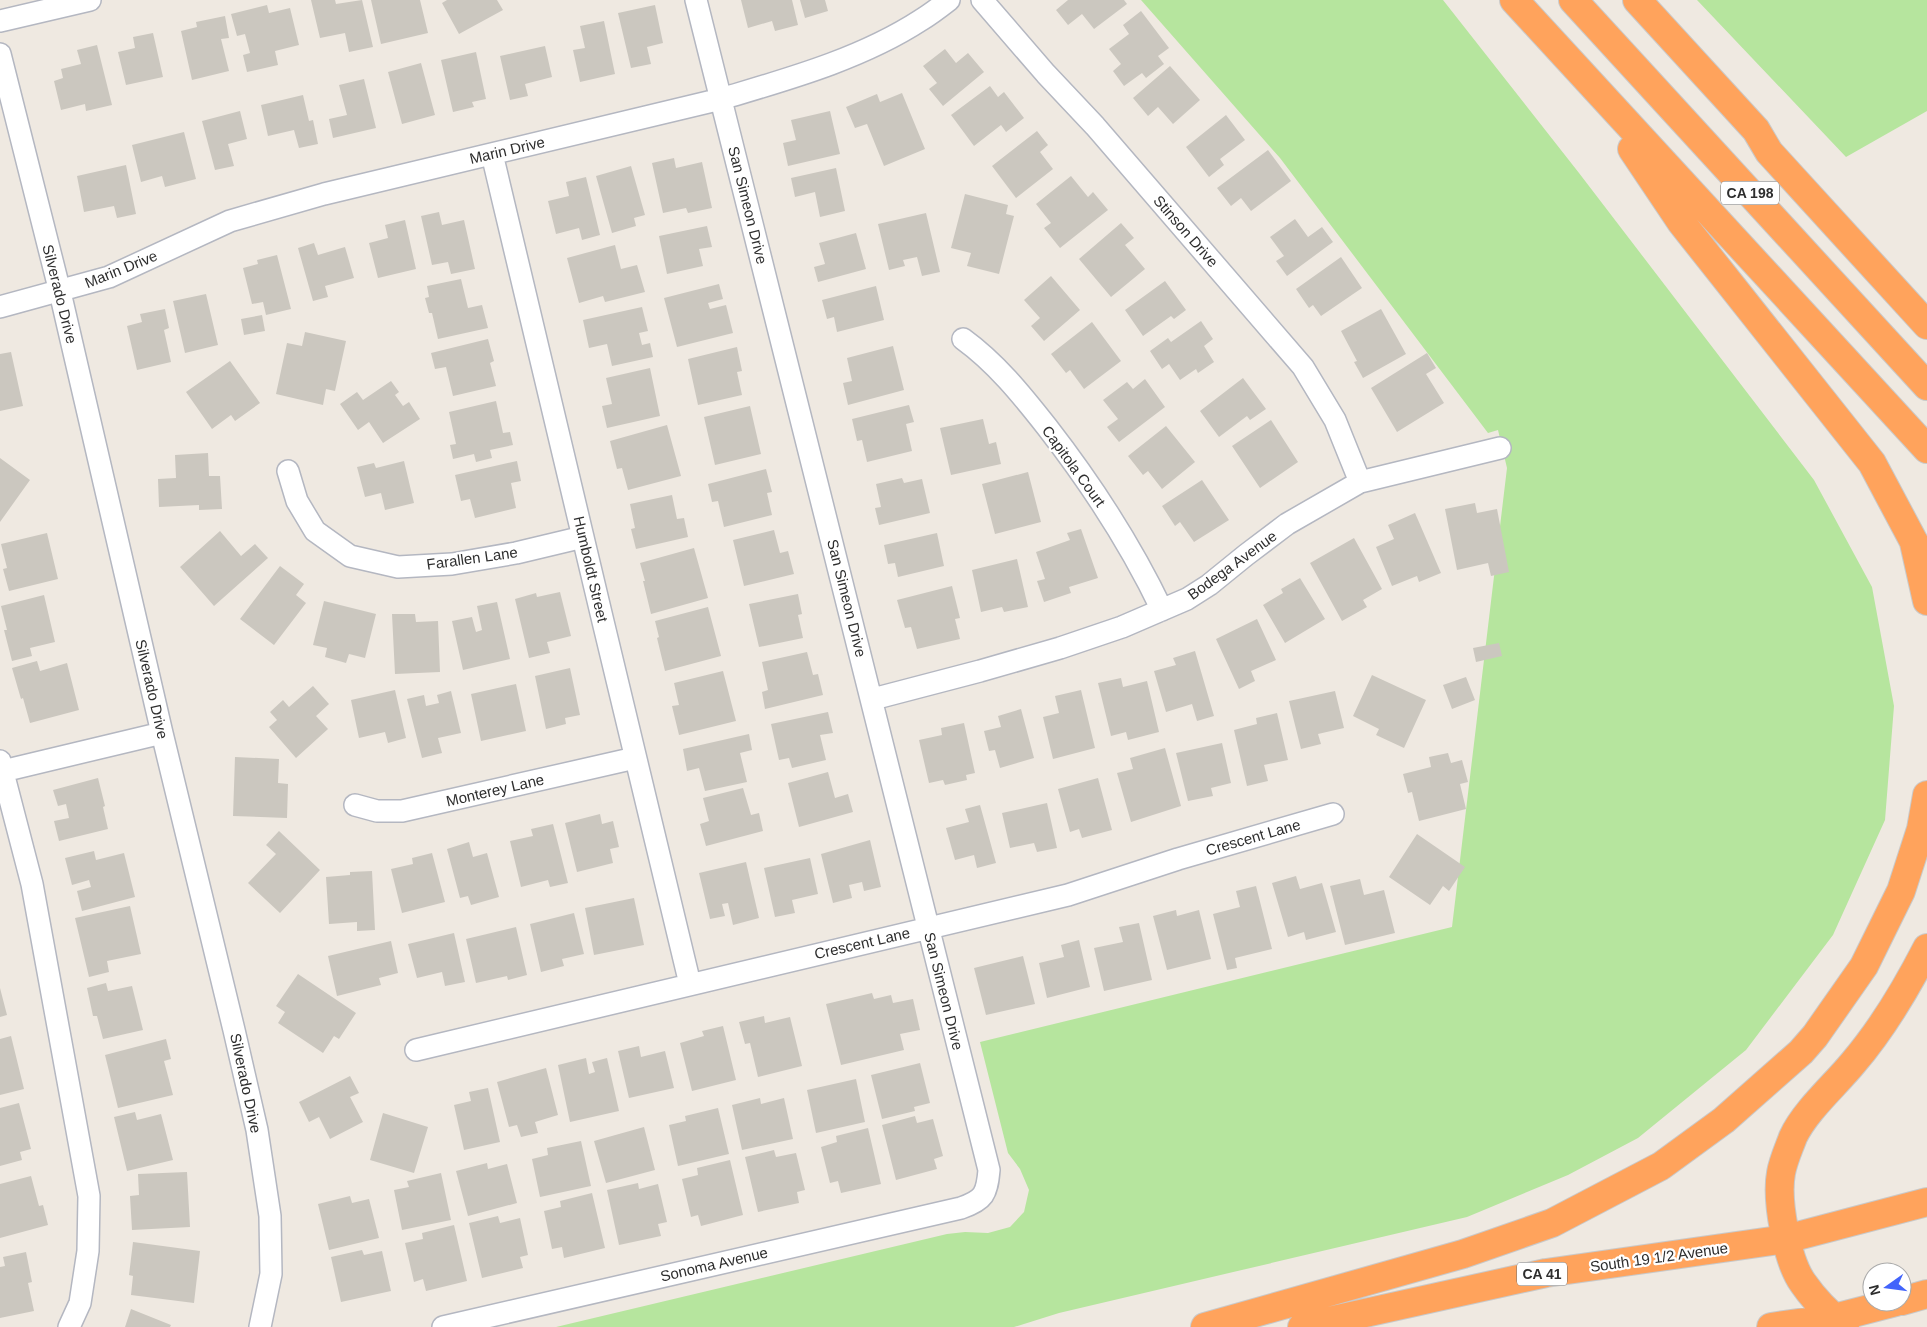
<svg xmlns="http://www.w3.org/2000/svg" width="1927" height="1327" font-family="Helvetica,sans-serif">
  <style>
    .grass { fill: #b6e59e }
    .building { fill: #cbc7bf }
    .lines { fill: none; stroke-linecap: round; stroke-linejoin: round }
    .street-casing { stroke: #b4b7c1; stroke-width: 24 }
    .highway-casing { stroke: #c9c9c9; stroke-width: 30 }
    .street { stroke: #fff; stroke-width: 21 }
    .highway { stroke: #ffa35c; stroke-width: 28 }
    .labels { text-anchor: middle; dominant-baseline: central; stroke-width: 4.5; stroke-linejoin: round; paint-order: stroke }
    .shield { fill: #fff; stroke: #6d6d6d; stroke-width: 1 }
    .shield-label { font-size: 14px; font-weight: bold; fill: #2e2e2e }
    .street-label { font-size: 15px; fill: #2e2e2e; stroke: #fff }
  </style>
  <rect width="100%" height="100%" fill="#efe9e1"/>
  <!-- grass -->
  <path class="grass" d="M1141 0H1443L1579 173 1814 480 1872 587 1894 706 1885 820 1833 935 1746 1050 1638 1138 1568 1175 1467 1217 1059 1313 1014 1327H556L947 1234 965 1232 988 1233 1010 1227 1024 1212 1029 1190 1020 1169 1008 1153 980 1042 1452 927 1507 468 1498 430 1488 433 1280 158Z
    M1697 0H1927V111L1846 157Z"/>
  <!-- building -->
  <path class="building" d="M311 0H335L336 4 362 0 373 47 349 52 345 33 320 38Z
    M371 0H420L428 33 381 44Z
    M447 0H497L503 10 459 34 442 3Z
    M741 0H792L798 25 775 31 772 21 748 28Z
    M800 0H825L828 11 805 18Z
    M1068 0H1124L1127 4 1094 29 1082 14 1068 25 1056 10Z
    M267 5 269 13 290 8 299 45 275 51 278 65 247 72 243 55 250 53 245 34 237 36 231 14Z
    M655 5 663 43 647 47 651 64 631 68 618 13Z
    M1141 11 1169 48 1158 56 1164 64 1146 78 1142 73 1124 86 1113 71 1121 64 1109 49 1129 34 1123 25Z
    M225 16 229 38 221 39 229 71 192 80 181 31 197 27 196 22Z
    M604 21 615 74 580 82 573 50 585 48 580 26Z
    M153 33 163 77 126 85 118 52 135 48 133 37Z
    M97 45 112 105 86 111 85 104 61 110 54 81 63 78 61 69 81 64 77 50Z
    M545 46 552 77 525 84 528 96 510 100 500 56Z
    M945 49 956 63 968 53 984 72 943 106 929 89 937 83 923 66Z
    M476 52 486 99 472 102 474 107 453 112 441 60Z
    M421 63 435 115 402 124 388 72Z
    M1170 66 1200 100 1173 124 1158 107 1148 116 1133 98Z
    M364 79 376 128 333 138 329 119 347 115 339 85Z
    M990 86 998 97 1004 92 1024 118 1006 132 1001 125 974 146 951 115Z
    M902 93 925 149 884 166 867 124 855 128 846 107 877 94 880 102Z
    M303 95 309 121 313 120 318 144 299 148 294 130 268 136 261 105Z
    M240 111 247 139 228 144 234 166 215 170 202 121Z
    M830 111 840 154 788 166 783 143 796 140 791 120Z
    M1226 115 1245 140 1220 159 1224 165 1209 177 1186 147Z
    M1037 131 1048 145 1040 152 1053 169 1016 198 992 166Z
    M184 132 196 179 165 187 162 176 141 182 132 145Z
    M1268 150 1291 181 1251 211 1241 198 1231 206 1217 188Z
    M674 158 676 168 702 162 712 208 688 213 686 208 663 213 652 163Z
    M126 165 136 214 117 218 114 206 84 212 77 176Z
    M631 166 645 215 634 218 636 226 612 233 596 176Z
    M836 168 845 211 820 217 815 192 795 197 791 178Z
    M1071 176 1088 197 1093 192 1108 210 1060 248 1044 228 1051 223 1036 204Z
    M586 177 600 235 582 240 579 228 556 234 548 201 569 196 566 182Z
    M965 194 1008 205 1006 214 1014 216 999 274 967 266 971 253 951 248Z
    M439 212 442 225 464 220 475 269 451 274 448 262 432 265 421 216Z
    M926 213 940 272 922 276 917 257 903 260 905 266 889 270 878 224Z
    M1295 219 1308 237 1322 227 1333 242 1287 276 1276 261 1284 256 1270 237Z
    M405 220 416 269 378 278 369 243 388 238 385 225Z
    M1121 223 1134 238 1125 245 1145 269 1111 297 1079 259Z
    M707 226 712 247 699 249 703 266 667 274 659 236Z
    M856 233 866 269 818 282 814 267 825 264 819 243Z
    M314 243 318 255 345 247 354 278 325 286 328 297 313 301 298 248Z
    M615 245 621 269 637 265 645 292 605 302 603 296 579 303 567 258Z
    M277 255 291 309 266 315 263 302 252 304 243 268 258 264 257 260Z
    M1341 257 1362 288 1321 316 1313 305 1309 308 1296 289Z
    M1051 276 1080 310 1044 341 1031 326 1040 318 1024 300Z
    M461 279 468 308 482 305 488 328 438 339 432 313H429L425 298 429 297 427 286Z
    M1165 281 1186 310 1174 319 1171 316 1143 336 1125 310Z
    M719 284 723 299 708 303 710 309 726 305 733 333 677 347 664 298Z
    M876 286 884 320 837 332 834 317 827 319 822 300Z
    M206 294 218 345 185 353 173 301Z
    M642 307 648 331 639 333 642 345 650 343 653 357 612 366 607 344 589 348 583 320Z
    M165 309 169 328 164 330 171 362 137 370 127 326 142 322 140 314Z
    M1381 309 1406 354 1363 378 1354 362 1357 361 1341 331Z
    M262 315 265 331 244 335 241 319Z
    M1201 321 1213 339 1204 346 1214 362 1198 373 1196 369 1180 380 1169 364 1162 369 1150 351 1168 338 1171 342Z
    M1092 322 1121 361 1084 389 1070 370 1066 373 1051 354Z
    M305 332 346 341 335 391 326 389 323 405 276 394 287 343 302 346Z
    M488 339 494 361 490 363 496 386 453 396 446 367 435 369 431 353Z
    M893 346 904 390 848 405 843 383 852 381 847 358Z
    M737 347 742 371 737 372 742 395 698 405 688 359Z
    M11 352 23 406 0 411V354Z
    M1427 353 1436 368 1426 374 1444 403 1397 432 1371 388Z
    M230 361 260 403 235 421 231 415 212 429 186 392Z
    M650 368 660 416 607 428 602 406 612 404 606 378Z
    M1243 378 1266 409 1250 420 1247 416 1219 437 1200 411Z
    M1145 379 1165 407 1119 442 1107 427 1118 419 1103 400 1127 382 1133 389Z
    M391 381 399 392 395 395 403 406 409 402 420 419 383 443 369 422 358 430 340 404 357 392 363 400Z
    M496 401 503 433 510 432 513 445 490 450 492 458 476 462 474 454 453 459 450 445 456 444 449 412Z
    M909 405 914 422 906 424 912 451 867 462 862 440 857 441 852 419Z
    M750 406 761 454 715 465 704 417Z
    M983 419 989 444 996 442 1001 464 951 475 940 428Z
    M1271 420 1298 462 1260 488 1232 446Z
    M667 425 681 476 628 490 622 468 617 469 610 441Z
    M1166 426 1195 462 1162 489 1148 471 1143 475 1128 456Z
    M208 453 209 476H220L222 509 199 510V505L159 507 158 479 176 478 175 455Z
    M0 458 30 480 0 522Z
    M404 461 414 503 385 510 381 493 365 497 357 467 374 463 376 468Z
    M517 461 521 481 511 483 516 508 475 518 470 499 461 501 455 475Z
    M766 469 772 492 767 493 772 515 724 527 718 501 712 502 708 484Z
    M1028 472 1041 522 995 534 982 484Z
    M902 478 904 483 922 479 930 513 879 525 875 508 881 507 876 484Z
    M1202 480 1229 520 1194 542 1180 522 1175 526 1162 506Z
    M672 495 677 519 684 518 688 537 636 549 631 529 635 528 630 504Z
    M1475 503 1477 513 1497 509 1509 572 1491 576 1488 563 1457 570 1445 509Z
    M1415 513 1441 573 1419 582 1417 576 1392 586 1376 547 1394 539 1388 525Z
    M1081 529 1098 578 1069 587 1071 593 1044 602 1037 581 1045 579 1036 552 1070 540 1067 533Z
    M774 530 780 553 788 551 794 574 744 586 733 540Z
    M220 531 241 556 255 544 268 558 214 606 180 567Z
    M47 533 58 579 9 591 3 569 7 568 1 544Z
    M937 533 944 566 898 577 895 563 888 564 884 545Z
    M1354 538 1382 589 1363 600 1367 607 1342 621 1310 563Z
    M694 548 708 598 651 614 643 581H645L640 563Z
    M1017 559 1028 607 1004 612 1002 607 981 612 972 570Z
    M280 566 304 584 296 595 306 603 274 645 240 619Z
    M1300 578 1325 619 1285 643 1263 605 1283 593 1281 589Z
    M952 586 960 618 955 619 960 639 917 649 911 627 905 628 897 600Z
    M560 592 571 636 547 642 550 653 529 658 515 599 536 593 537 597Z
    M798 594 802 614 798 615 803 638 759 647 749 604Z
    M44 595 55 642 30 648 32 656 12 661 4 630H7L1 606Z
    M324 601 376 614 365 658 349 654 346 663 325 657 327 648 313 645Z
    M497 602 510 659 463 670 452 621 472 617 476 632 482 630 477 606Z
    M708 607 721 656 665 671 657 638 659 637 655 621Z
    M392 614H415L416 622 438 621 440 672 395 674Z
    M1257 619 1276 660 1251 671 1255 681 1239 689 1216 639Z
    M1499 643 1502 656 1476 662 1473 648Z
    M1195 651 1214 716 1197 721 1192 704 1166 712 1154 671 1176 665 1173 658Z
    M807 652 813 675 818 674 823 695 765 709 762 692 768 690 762 662Z
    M37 661 40 671 67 663 79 710 30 723 23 698 21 699 12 668Z
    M570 668 580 715 565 718 566 724 546 729 535 676Z
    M723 671 736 721 679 735 672 706 679 705 674 683Z
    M1372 675 1426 700 1404 748 1376 735 1379 729 1353 716Z
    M1466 677 1475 700 1452 709 1443 685Z
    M1121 678 1123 687 1147 681 1159 732 1128 740 1126 732 1111 736 1098 683Z
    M516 684 526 731 481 741 471 694Z
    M313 686 329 704 316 716 328 729 296 758 269 727 277 720 270 712 283 700 289 707Z
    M395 690 406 738 388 743 385 732 359 738 351 700Z
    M1081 690 1095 748 1053 759 1043 717 1059 713 1055 696Z
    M451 691 461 733 438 738 442 753 422 758 407 699 424 695 426 706 439 703 437 695Z
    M1335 691 1344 728 1318 734 1321 744 1301 749 1289 701Z
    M1021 709 1034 758 1000 768 995 750 989 751 984 731 1001 727 998 716Z
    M828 712 833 733 820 735 826 760 792 768 789 758 779 760 771 724Z
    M1277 713 1288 760 1264 765 1268 781 1247 786 1234 730 1257 724 1256 718Z
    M964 723 975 773 966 775 967 780 945 785 943 780 929 783 919 740 942 735 941 728Z
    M749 734 752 750 740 753 747 782 705 791 699 768 687 771 683 749Z
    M1222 743 1231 783 1211 788 1213 796 1188 801 1176 753Z
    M1165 748 1181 806 1131 822 1117 773 1133 769 1130 758Z
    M1448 753 1451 763 1462 760 1468 782 1460 784 1466 809 1419 821 1412 792 1408 793 1403 774 1431 767 1429 757Z
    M235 757 279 759 278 783 288 784 287 818 233 816Z
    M828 772 835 798 848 794 853 812 799 827 788 783Z
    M98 778 105 806 103 807 108 829 59 841 54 821 69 818 66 804 58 806 53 790Z
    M1098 778 1112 830 1082 838 1079 829 1070 832 1058 789Z
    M743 788 751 815 759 813 763 831 706 846 700 824 709 821 703 798Z
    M1047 803 1057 848 1037 852 1034 843 1010 848 1002 813Z
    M980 805 996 863 977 868 974 855 955 860 946 828 969 822 965 809Z
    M600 814 602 824 613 821 619 847 610 849 613 863 577 872 565 823Z
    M553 824 568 883 550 887 548 880 521 887 510 841 533 836 531 829Z
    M279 831 320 870 280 913 248 883 276 854 266 845Z
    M1417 834 1465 867 1449 891 1443 886 1430 905 1389 877Z
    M870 840 881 887 864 891 862 882 849 885 852 898 833 903 821 854Z
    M469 842 473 857 487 853 499 897 471 905 468 896 460 898 447 849Z
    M94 851 96 860 124 853 135 897 82 911 77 891 91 887 89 880 72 885 65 858Z
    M432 853 445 902 402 913 391 869 413 864 412 858Z
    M810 858 818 894 792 900 795 913 775 917 764 868Z
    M746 862 759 918 733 925 728 903 722 904 725 916 710 919 699 873Z
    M372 871 375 930 357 931V922L329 924 326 877 350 875V872Z
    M1296 876 1300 889 1322 883 1336 932 1306 940 1304 932 1288 937 1272 883Z
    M1360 879 1364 895 1384 890 1395 933 1345 945 1330 886Z
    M1256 886 1272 949 1235 958 1237 968 1227 970 1213 914 1240 907 1236 891Z
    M634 898 644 945 594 955 585 908Z
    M130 906 141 954 107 961 109 972 89 977 75 918Z
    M1176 910 1177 916 1199 910 1211 959 1167 970 1153 916Z
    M574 913 584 954 562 959 564 966 541 972 530 924Z
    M1139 923 1152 980 1104 991 1094 948 1123 942 1119 927Z
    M516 927 527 975 508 980 507 976 476 983 466 939Z
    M454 933 465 982 445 986 442 972 417 978 408 944Z
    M1079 940 1090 987 1047 998 1039 963 1064 957 1061 945Z
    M391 941 398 973 379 978 381 985 337 996 328 956Z
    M1023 956 1035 1004 986 1015 974 968Z
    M298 974 356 1013 339 1039 334 1036 323 1053 278 1023 285 1012 276 1006Z
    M106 983 108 991 132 986 143 1030 103 1039 97 1016H93L87 988Z
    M0 988 7 1015 0 1017Z
    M872 993 874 999 891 995 893 1003 913 999 920 1030 900 1034 904 1050 841 1065 826 1004Z
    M764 1016 765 1023 790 1017 802 1066 758 1077 750 1043 745 1044 739 1022Z
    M723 1026 736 1080 692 1091 680 1043 704 1036 702 1031Z
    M11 1036 24 1089 0 1095V1039Z
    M166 1039 171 1059 164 1061 173 1095 118 1108 105 1055Z
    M639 1046 641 1057 665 1051 674 1088 629 1098 618 1051Z
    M586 1058 589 1074 595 1072 592 1062 607 1058 619 1111 570 1122 558 1065Z
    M920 1063 930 1103 914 1107 915 1111 882 1119 871 1075Z
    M546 1068 558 1115 535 1122 538 1133 521 1137 517 1125 509 1127 497 1082Z
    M350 1076 359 1093 350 1097 363 1122 330 1139 319 1117 309 1122 299 1102Z
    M856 1079 865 1122 816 1133 807 1090Z
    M488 1088 500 1142 464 1150 454 1105 471 1101 469 1092Z
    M760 1098 761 1104 784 1098 793 1139 742 1150 732 1105Z
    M19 1103 31 1149 20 1152 22 1160 0 1166V1108Z
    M718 1108 729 1154 678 1166 669 1125 686 1121 685 1116Z
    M135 1112 137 1120 161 1114 173 1160 127 1171 114 1117Z
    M383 1113 428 1127 414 1173 370 1160Z
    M915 1116 917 1123 933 1119 943 1156 934 1159 937 1169 896 1180 882 1125Z
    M644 1127 655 1170 606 1183 594 1141Z
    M868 1128 881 1184 841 1193 838 1181 830 1183 821 1147 837 1142 836 1136Z
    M581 1141 591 1186 540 1197 532 1159 548 1155 547 1148Z
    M774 1150 776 1157 796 1153 805 1190 797 1192 799 1203 758 1212 745 1157Z
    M730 1160 743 1215 701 1226 698 1215 691 1217 682 1179 698 1175 697 1168Z
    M487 1163 488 1169 507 1164 517 1203 468 1216 456 1171Z
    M187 1172 190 1227 132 1230 130 1196 139 1195 138 1174Z
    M441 1173 451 1220 402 1230 394 1190 409 1187 407 1181Z
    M31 1176 39 1206 43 1205 48 1225 0 1238V1184Z
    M638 1183 639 1189 658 1184 667 1222 658 1224 661 1236 619 1245 607 1190Z
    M592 1193 605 1248 564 1258 562 1247 552 1249 544 1211 561 1207 560 1201Z
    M350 1196 352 1203 369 1199 379 1238 329 1250 318 1204Z
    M498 1216 500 1223 520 1218 528 1255 520 1257 523 1268 482 1278 469 1223Z
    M454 1225 467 1281 426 1291 423 1279 414 1282 405 1243 423 1239 422 1233Z
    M133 1242 200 1251 194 1303 131 1295 133 1276 129 1275Z
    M362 1250 364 1255 382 1251 391 1291 341 1302 331 1257Z
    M26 1252 32 1282 28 1283 34 1311 0 1318V1267L5 1266 3 1257Z
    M131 1309 171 1325 170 1327H125Z"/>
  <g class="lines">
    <!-- street casing -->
    <g class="street-casing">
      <path id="street" d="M982 0 1046 74 1095 126 1303 367 1335 420 1360 482
        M0 21 90 0
        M0 54 60 292 162 733 234 1030 257 1130 270 1216 271 1274 260 1327
        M492 154C559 430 622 708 690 984
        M0 307 109 277 230 221 324 194 721 99C788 79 861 59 921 20 931 14 940 7 949 0
        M963 339C996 363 1021 394 1047 427 1092 485 1130 543 1162 610
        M288 471 297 501 315 531 350 556 398 567 452 564 516 553 583 537
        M873 699 980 671 1060 648 1122 627 1187 599 1209 585 1246 555 1287 524 1360 482 1500 448
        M0 761 32 884 89 1196 88 1251 80 1303 69 1327
        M3 771 162 733
        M355 805 377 811H402L635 758
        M416 1050 1068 895 1178 859 1333 814
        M443 1327 961 1208C984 1200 987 1194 989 1170L696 0"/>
    </g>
    <!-- highway casing -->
    <g class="highway-casing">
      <path id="highway" d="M1514 0 1927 449
        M1573 0 1927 386
        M1637 0 1756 130 1769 152 1927 325
        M1632 149 1681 222 1872 463 1914 542 1927 562
        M1914 543 1927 601
        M1902 1301 1927 1294
        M1205 1327 1463 1254 1552 1223 1661 1166 1724 1120 1801 1052 1815 1036 1864 966 1901 891 1921 829 1927 795
        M1302 1327 1546 1273 1786 1239 1927 1202
        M1771 1327 1834 1318 1896 1302
        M1845 1327C1830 1315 1814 1299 1803 1283 1787 1261 1776 1200 1781 1173 1783 1161 1789 1148 1793 1137 1805 1111 1835 1085 1853 1063 1883 1028 1906 989 1927 948"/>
    </g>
    <!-- street -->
    <use href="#street" class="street"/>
    <!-- highway -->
    <use href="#highway" class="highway"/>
  </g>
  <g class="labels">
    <!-- shield labels -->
    <g class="shield">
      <rect x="1721" y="181.5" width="58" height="23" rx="4"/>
      <rect x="1517" y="1262.5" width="50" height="23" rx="4"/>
    </g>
    <g class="shield-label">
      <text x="1750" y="193">CA 198</text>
      <text x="1542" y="1274">CA 41</text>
    </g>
    <!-- street labels -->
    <g class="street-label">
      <text transform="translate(507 150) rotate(-13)">Marin Drive</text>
      <text transform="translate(748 205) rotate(76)">San Simeon Drive</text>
      <text transform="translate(1186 231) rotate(49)">Stinson Drive</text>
      <text transform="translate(121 269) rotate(-22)">Marin Drive</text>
      <text transform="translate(60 294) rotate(76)">Silverado Drive</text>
      <text transform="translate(1074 466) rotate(54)">Capitola Court</text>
      <text transform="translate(472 558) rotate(-8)">Farallen Lane</text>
      <text transform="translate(1232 565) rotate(-36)">Bodega Avenue</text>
      <text transform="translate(591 569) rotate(77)">Humboldt Street</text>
      <text transform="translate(847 598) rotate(76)">San Simeon Drive</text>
      <text transform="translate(152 689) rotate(77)">Silverado Drive</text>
      <text transform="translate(495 790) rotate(-13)">Monterey Lane</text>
      <text transform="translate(1253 837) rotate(-16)">Crescent Lane</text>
      <text transform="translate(862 943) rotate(-13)">Crescent Lane</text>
      <text transform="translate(944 991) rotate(76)">San Simeon Drive</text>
      <text transform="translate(246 1083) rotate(78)">Silverado Drive</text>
      <text transform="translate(1659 1257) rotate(-8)">South 19 1/2 Avenue</text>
      <text transform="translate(714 1264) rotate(-13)">Sonoma Avenue</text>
    </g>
  </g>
  <!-- north arrow -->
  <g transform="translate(1887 1287) rotate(256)"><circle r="24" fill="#ffffff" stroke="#ababab"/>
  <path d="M0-4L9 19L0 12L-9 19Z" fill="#4264fb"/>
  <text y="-8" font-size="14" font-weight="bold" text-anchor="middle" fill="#2e2e2e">N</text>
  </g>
</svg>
